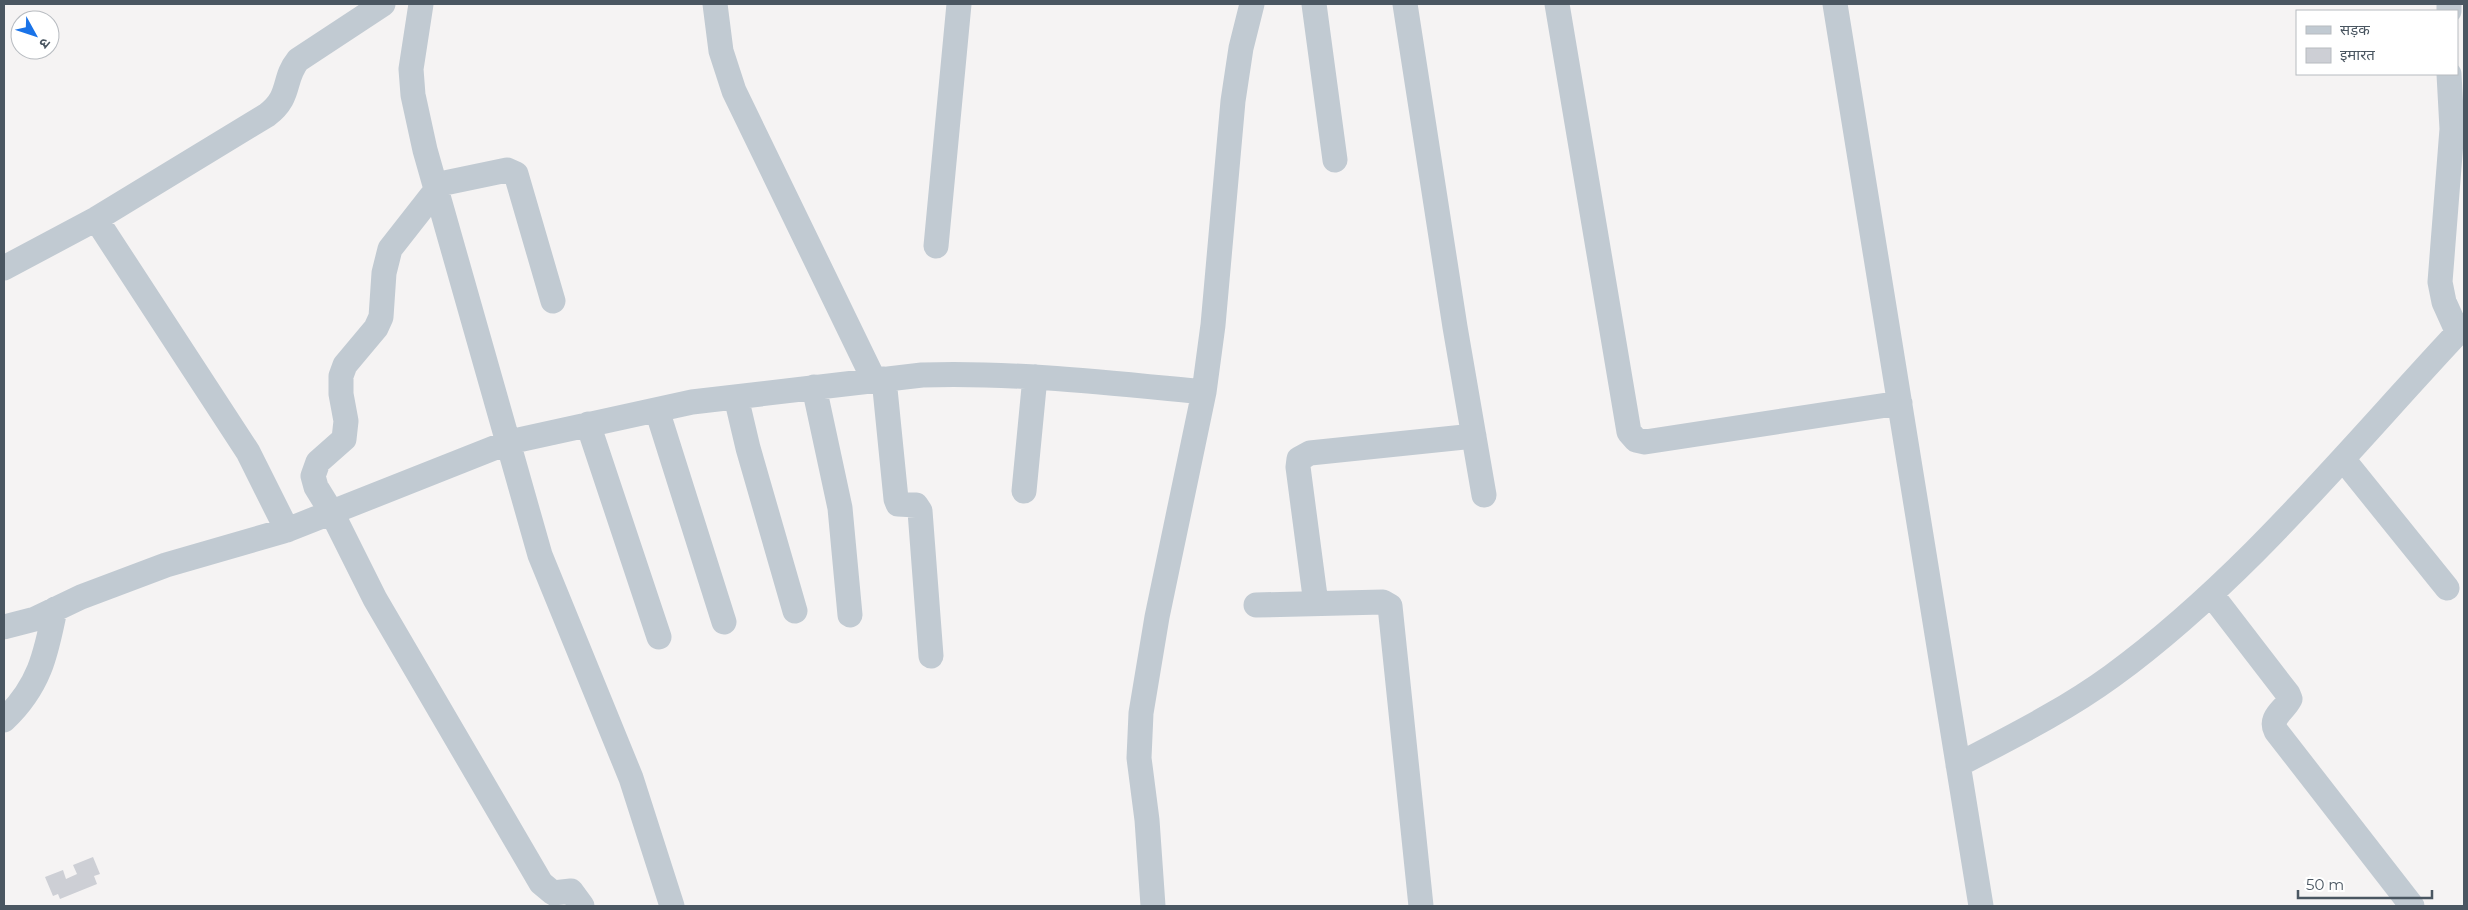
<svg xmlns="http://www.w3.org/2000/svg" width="2468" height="910" font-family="Montserrat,'Noto Sans Devanagari',sans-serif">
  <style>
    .building { fill: #cdcfd5 }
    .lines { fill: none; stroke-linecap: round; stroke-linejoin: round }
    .minor { stroke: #c1cad2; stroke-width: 25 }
  </style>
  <rect width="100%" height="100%" fill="#f5f3f3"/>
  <!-- building -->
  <path class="building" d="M93 857 100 874 94 876 97 884 60 899 58 894 53 896 45 877 63 870 66 879 77 874 73 865Z"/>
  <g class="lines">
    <!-- minor -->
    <path class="minor" d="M421 4 411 69 413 95 425 150 540 555 631 778 672 906
      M715 4 721 51 734 91 874 380
      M1314 4 1335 160
      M1405 4 1455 327 1484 495
      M1557 4 1629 432 1636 440 1645 442 1900 403
      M1835 4 1981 906
      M2449 11V4
      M2449 74 2452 129 2440 282 2444 302 2458 333
      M435 185 507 170 516 174 553 301
      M437 189 390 249 384 273 381 317 376 328 345 365 341 376V394L346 421 344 439 318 462 313 476 316 487 332 513 375 599 541 883 553 893 571 891 582 906
      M96 219 248 452 287 530
      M936 246 959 4
      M4 268 96 219 267 115C292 96 282 80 298 60L383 4
      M884 379 896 499 898 504 916 505 920 511 931 656
      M814 387 840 508 850 615
      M736 397 748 448 795 611
      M657 410 724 622
      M588 424 659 637
      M2343 459 2447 588
      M1024 491 1035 377
      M2211 594 2288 694 2290 699C2284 711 2269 717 2276 731L2412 906
      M1316 604 1298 467 1299 459 1310 453 1474 436
      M1256 605 1383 602 1390 606 1421 906
      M4 627 35 619 81 597 166 565 287 530 509 442 692 402 922 375C1016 372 1110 383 1204 392
      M4 720C39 687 46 655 55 609
      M1958 765C2011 737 2064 711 2112 676 2246 578 2351 446 2464 326
      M1153 906 1147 820 1139 758 1141 713 1157 617 1204 392 1213 325 1233 101 1241 48 1252 4"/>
  </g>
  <!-- border -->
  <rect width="2468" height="910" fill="none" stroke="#4a5661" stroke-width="10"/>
  <!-- legend -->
  <rect x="2296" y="10" width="162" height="65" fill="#ffffff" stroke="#b7bbc0"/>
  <rect x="2306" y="26" width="25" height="8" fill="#c1cad2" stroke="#b7bbc0"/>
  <text x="2340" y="35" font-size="15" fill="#4a5661">सड़क</text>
  <rect x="2306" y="48" width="25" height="15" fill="#cdcfd5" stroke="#b7bbc0"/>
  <text x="2340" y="60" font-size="15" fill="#4a5661">इमारत</text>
  <!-- north arrow -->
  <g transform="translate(35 35) rotate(130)"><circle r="24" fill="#ffffff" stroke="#b7bbc0"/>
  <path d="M0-4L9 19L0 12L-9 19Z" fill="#1a73e8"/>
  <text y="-8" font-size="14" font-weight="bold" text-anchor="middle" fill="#4a5661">उ</text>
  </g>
  <!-- scale -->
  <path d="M2298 890v8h134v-8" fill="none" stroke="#4a5661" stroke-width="2.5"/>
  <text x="2306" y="890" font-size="15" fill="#4a5661" stroke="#ffffff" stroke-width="4" paint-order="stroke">50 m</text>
</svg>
